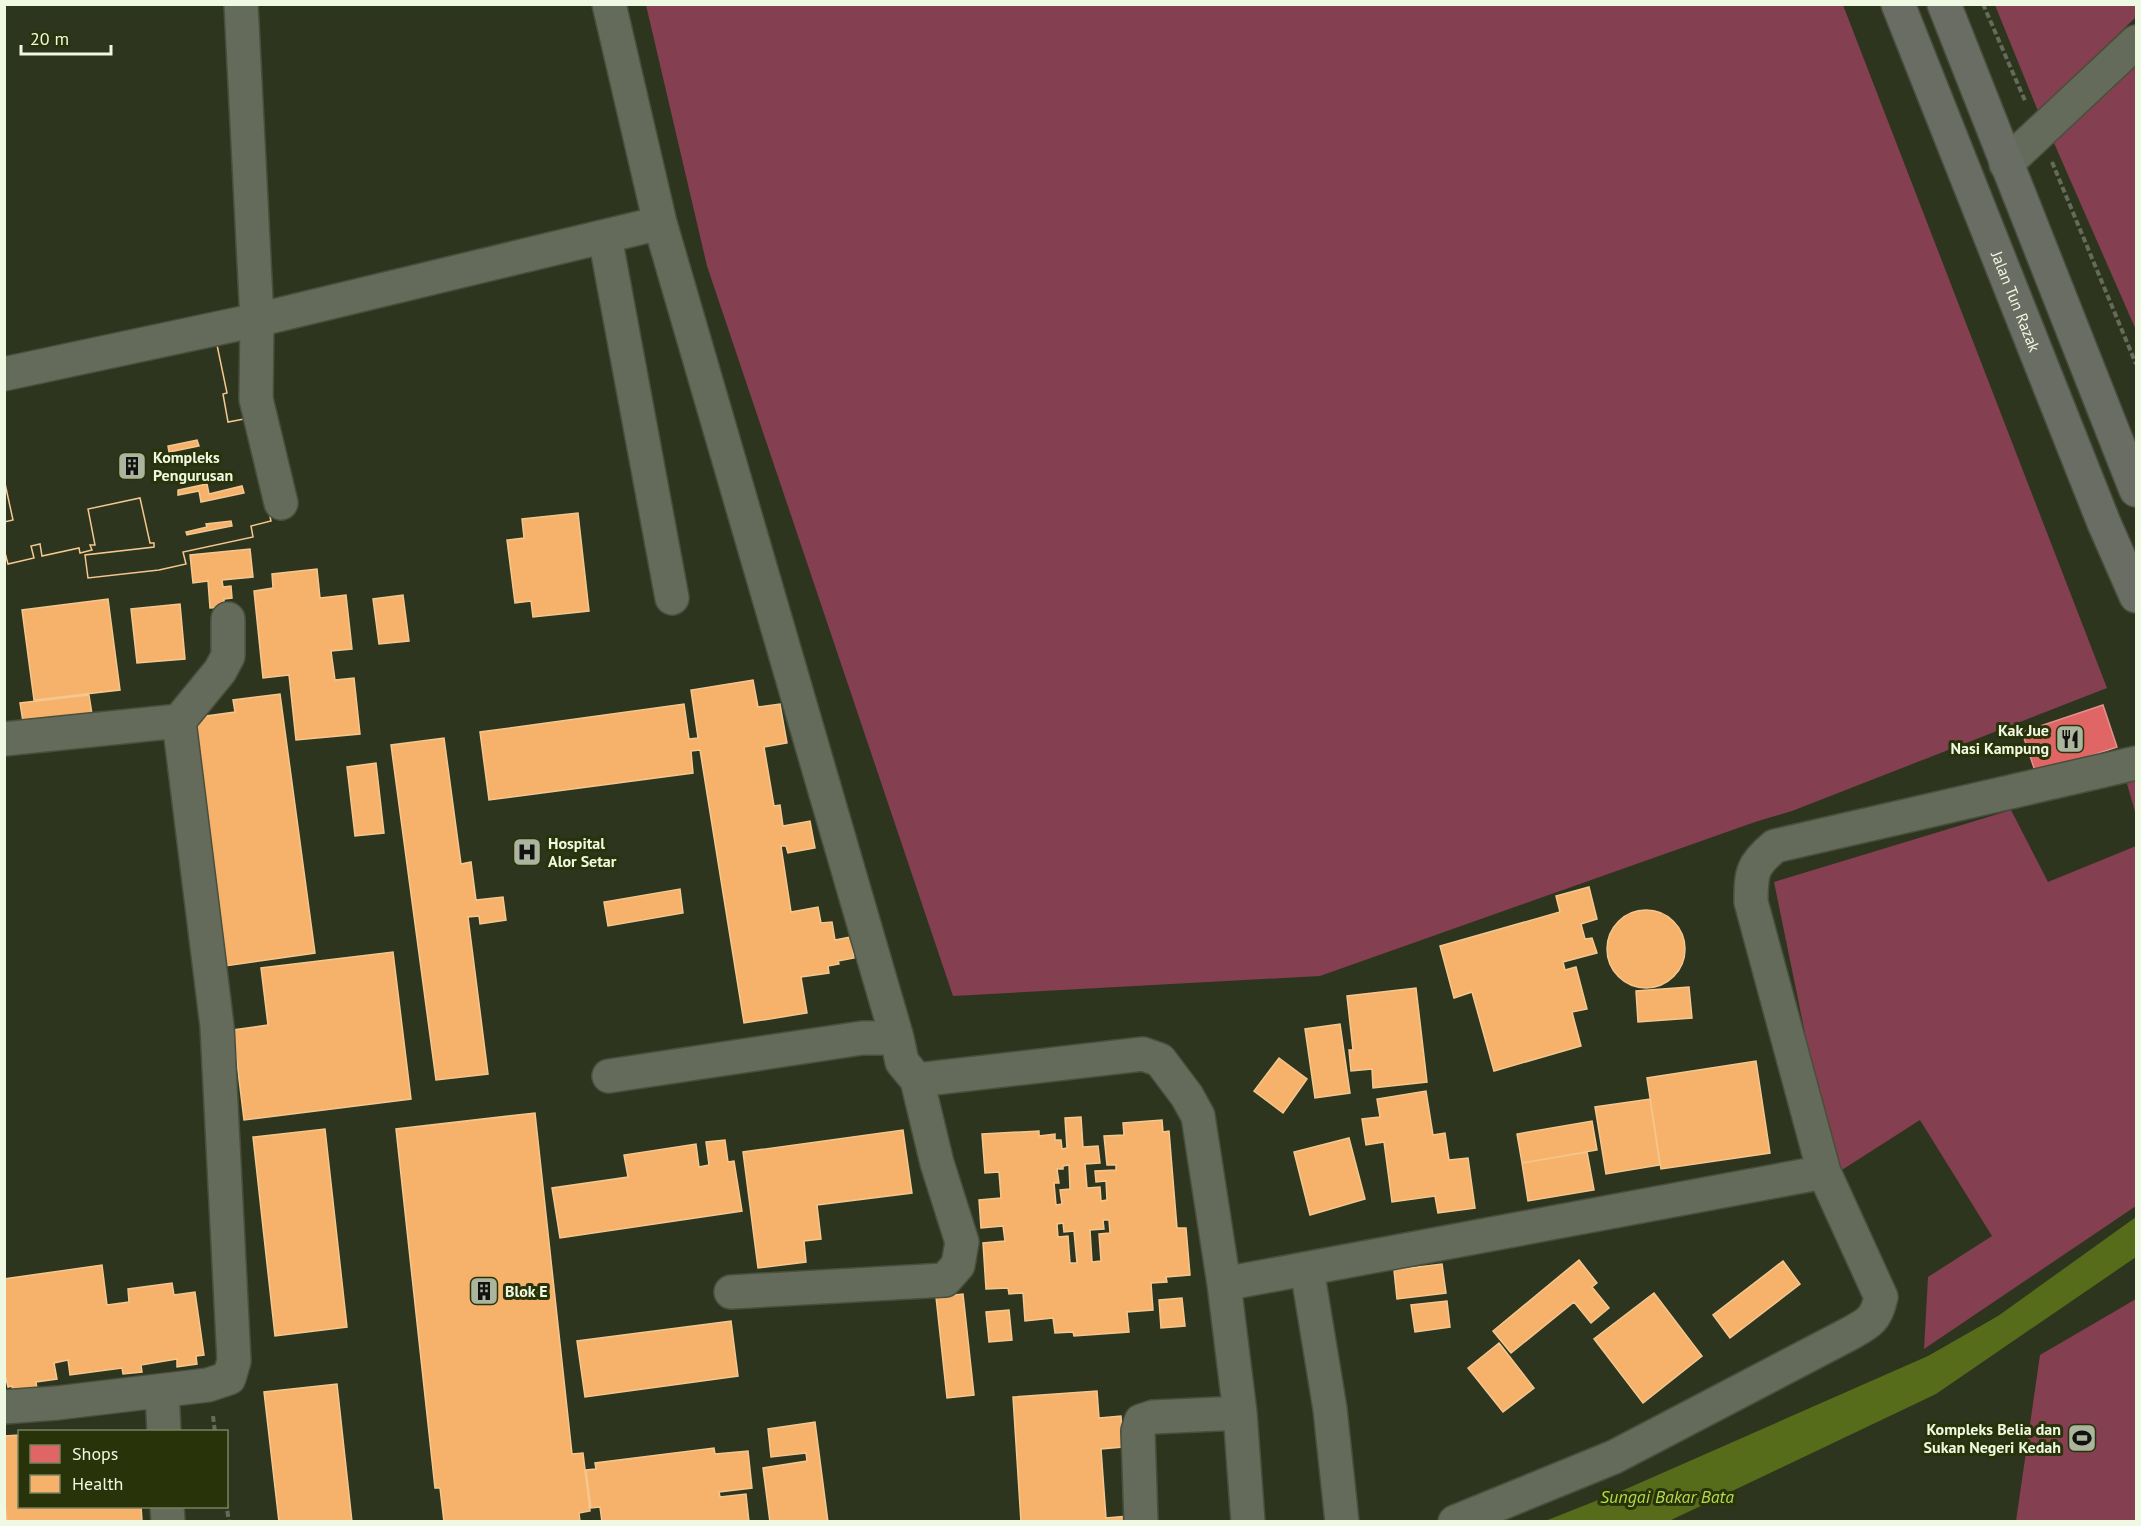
<svg xmlns="http://www.w3.org/2000/svg" width="2141" height="1526" font-family="'PT Sans',sans-serif">
  <style>
    .green { fill: #843f50 }
    .water { fill: #566c1a }
    .shops { fill: #e06666; stroke: #e4928b; stroke-width: 1.5 }
    .health { fill: #f6b26b; stroke: #f4c78e; stroke-width: 1.5; fill-rule: evenodd }
    .lines { fill: none; stroke-linecap: round; stroke-linejoin: round }
    .minor-casing { stroke: #494f3d; stroke-width: 36 }
    .major-casing { stroke: #494f3d; stroke-width: 36 }
    .path { stroke: #656b5a; stroke-width: 4; stroke-dasharray: 6 3; stroke-linecap: butt }
    .minor { stroke: #656b5a; stroke-width: 33 }
    .major { stroke: #6a6d64; stroke-width: 33 }
    .labels { text-anchor: middle; dominant-baseline: central; stroke-width: 6; stroke-linejoin: round; paint-order: stroke }
    .street-label { font-size: 16px; fill: #eff8e0; stroke: #28330a }
    .poi-label { font-size: 16px; font-weight: bold; fill: #eff8e0; stroke: #28330a; text-anchor: start }
    .water-label { font-size: 18px; font-style: italic; fill: #b2db4d; stroke: #28330a }
  </style>
  <rect width="100%" height="100%" fill="#2e351e"/>
  <!-- green -->
  <path class="green" d="M646 5H1843L2107 688 1792 811 1755 822 1320 976 953 996 707 266Z
    M1995 5H2136V17L2038 111Z
    M2136 64V330L2054 143Z
    M2136 776V815L2125 777Z
    M2011 810 2048 882 2136 846V1206L1924 1349 1928 1277 1992 1236 1920 1120 1834 1175 1774 882Z
    M2136 1299V1521H2016L2040 1355Z"/>
  <!-- water -->
  <path class="water" d="M2136 1217V1257L1936 1394 1669 1521H1545L1626 1489 1928 1356 1998 1316Z"/>
  <!-- shops -->
  <path class="shops" d="M2103 705 2117 747 2036 774 2022 732Z"/>
  <!-- health -->
  <path class="health" d="M217 345 227 393 223 394 228 422 249 418 271 521 251 526 253 537 183 552 186 564 159 570 88 578 85 555 154 547V543H150L140 498 88 509 95 545H90L92 550 80 553 79 548 42 556 40 544 31 546 34 558 8 564 4 549V522L13 520 4 479V390ZM197 440 199 446 169 452 168 446ZM207 484 209 494 242 486 244 493 201 502 199 491 178 495V490ZM231 521 232 526 187 535 186 532 207 527 206 524Z
    M217 345 227 393 223 394 228 422 249 418 271 521 251 526 253 537 183 552 186 564 159 570 88 578 85 555 154 547V543H150L140 498 88 509 95 545H90L92 550 80 553 79 548 42 556 40 544 31 546 34 558 8 564 4 549V522L13 520 4 479V390Z
    M578 513 589 611 533 617 531 601 515 603 507 540 524 538 522 519Z
    M250 549 253 577 222 580 223 587 231 586 232 598 224 599V607L210 608 208 581 193 583 190 555Z
    M317 569 320 598 346 595 352 649 331 651 335 680 354 678 360 734 296 740 289 675 263 678 254 591 273 588 272 574Z
    M403 595 409 641 379 644 373 599Z
    M108 599 120 690 34 700 22 610Z
    M180 604 185 659 137 663 131 609Z
    M753 680 758 707 780 704 787 743 764 747 774 806 780 805 783 826 810 821 815 848 788 853 786 846H781L791 912 818 907 821 923 832 922 835 940 851 937 854 958 838 961 839 964 828 966 829 973 801 977 807 1013 744 1023 700 750 691 751 693 773 489 800 480 732 684 704 689 739 698 738 691 690Z
    M280 694 315 953 225 966 192 718 235 712 233 700Z
    M89 695 92 714 23 722 20 703Z
    M444 738 461 864 471 862 476 900 503 897 506 920 480 924 479 916 468 917 488 1074 436 1080 391 745Z
    M376 763 384 833 355 836 347 767Z
    M1589 887 1597 919 1581 924 1585 939 1592 938 1597 953 1563 962 1565 970 1576 967 1587 1009 1572 1012 1581 1046 1494 1071 1472 992 1454 998 1440 946 1560 912 1556 896Z
    M680 889 683 913 608 926 604 902Z
    M1607 949a39 39 0 1 1 78 0a39 39 0 1 1-78 0Z
    M393 952 411 1099 244 1120 233 1030 268 1025 261 968Z
    M1689 987 1692 1018 1638 1022 1636 991Z
    M1416 988 1427 1082 1373 1088 1372 1069 1351 1071 1349 1050H1353L1347 996Z
    M1340 1024 1350 1093 1315 1098 1305 1029Z
    M1279 1058 1307 1079 1283 1113 1254 1091Z
    M1756 1061 1770 1153 1661 1169 1647 1078Z
    M1426 1091 1433 1135 1445 1133 1449 1160 1468 1158 1475 1208 1438 1213 1435 1196 1392 1202 1384 1142 1366 1145 1362 1119 1380 1117 1377 1099Z
    M1650 1099 1660 1165 1606 1174 1595 1107Z
    M535 1113 572 1454 583 1453 590 1511 579 1513 580 1522H444L440 1488H435L396 1129Z
    M1081 1117 1083 1147 1098 1146 1100 1163 1085 1164 1087 1188 1100 1187 1101 1201 1107 1200 1106 1181 1096 1182 1095 1171 1116 1170V1165H1107L1104 1136 1124 1135 1123 1123 1162 1120 1163 1132 1169 1131 1177 1228H1186L1190 1275 1166 1277 1167 1282 1151 1283 1153 1310 1127 1312 1129 1332 1074 1336 1073 1332 1055 1333 1053 1318 1025 1321 1023 1293 1009 1294 1008 1288 986 1289 983 1243 1005 1241 1003 1226 981 1228 979 1200 1001 1198 999 1172 985 1173 982 1134 1039 1131V1136L1055 1134V1140H1061L1062 1149 1067 1148 1065 1118ZM1069 1165 1070 1189 1060 1190 1062 1204 1056 1205 1054 1183H1059L1057 1169H1063V1166ZM1103 1220H1109L1110 1233 1099 1234 1101 1261 1092 1262 1090 1230 1104 1229ZM1063 1223 1064 1232 1074 1231 1077 1263H1070L1068 1236 1058 1237 1057 1224Z
    M1592 1121 1597 1150 1522 1163 1517 1134Z
    M325 1129 347 1327 275 1336 253 1137Z
    M903 1130 912 1193 817 1205 821 1239 804 1241 806 1262 758 1268 743 1152Z
    M1349 1138 1365 1199 1310 1215 1294 1152Z
    M725 1140 728 1162 734 1161 742 1211 560 1238 552 1188 628 1177 624 1155 696 1144 699 1167 709 1165 706 1142Z
    M1587 1152 1594 1190 1528 1201 1522 1163Z
    M1579 1260 1597 1283 1592 1287 1609 1308 1591 1323 1574 1302 1511 1353 1493 1331Z
    M1783 1261 1800 1284 1730 1338 1713 1315Z
    M1442 1264 1446 1293 1397 1299 1394 1270Z
    M102 1265 107 1305 129 1302 128 1289 172 1283 174 1295 195 1292 204 1355 196 1356 197 1364 177 1367V1359L141 1365 142 1372 123 1374 122 1368 70 1375 68 1360 54 1363 57 1379 36 1382 38 1395 13 1398 12 1386 8 1387 4 1370V1279Z
    M1654 1293 1702 1356 1643 1403 1594 1339Z
    M963 1294 974 1395 947 1398 936 1297Z
    M1182 1298 1185 1326 1161 1328 1159 1300Z
    M1447 1301 1450 1327 1415 1332 1411 1305Z
    M1009 1310 1012 1340 989 1342 986 1312Z
    M731 1321 738 1376 585 1397 577 1341Z
    M1499 1343 1534 1388 1503 1412 1468 1368Z
    M337 1384 352 1522H279L264 1392Z
    M1097 1391 1099 1418 1121 1416 1123 1447 1101 1449 1106 1518 1128 1516V1522H1021L1013 1397Z
    M815 1422 828 1522H770L763 1468 807 1461 806 1453 771 1457 768 1429Z
    M20 1435V1506H141L142 1521 7 1522 4 1497V1436Z
    M714 1448 715 1454 748 1451 752 1488 719 1492 720 1497 746 1494 749 1522H602L600 1507 591 1508 586 1470 596 1469 595 1463Z"/>
  <g class="lines">
    <!-- minor casing -->
    <g class="minor-casing">
      <path id="minor" d="M241 4 257 320 256 399 281 503
        M609 4 660 223 897 1038
        M2006 164 2136 42
        M605 237 672 598
        M4 374 257 320 660 223
        M4 739 179 721 220 671 228 656V619
        M609 1076 862 1038H897L902 1062 917 1080 937 1163 962 1242 958 1265 945 1280 731 1292
        M917 1080 1143 1054 1160 1060 1187 1096 1198 1116 1224 1284 1240 1413 1248 1522
        M1307 1269 1330 1409 1342 1522
        M1224 1284 1824 1172
        M162 1391 164 1432
        M4 1407 57 1403 208 1385 229 1378 234 1361 217 1026 179 721
        M167 1506 168 1522
        M1141 1522 1138 1431 1141 1421 1153 1417 1240 1413
        M1455 1522 1614 1457 1849 1334C1869 1323 1876 1320 1881 1297L1824 1172 1751 902C1751 872 1752 865 1775 846L2136 763"/>
    </g>
    <!-- major casing -->
    <g class="major-casing">
      <g id="major">
        <path id="s1" d="M1898 4 2104 523 2136 596"/>
        <path d="M1944 4 2136 490"/>
      </g>
    </g>
    <!-- path -->
    <path class="path" d="M1983 4 2026 103
      M2052 162 2136 364
      M213 1416 215 1432
      M226 1502 229 1522"/>
    <!-- minor -->
    <use href="#minor" class="minor"/>
    <!-- major -->
    <use href="#major" class="major"/>
  </g>
  <!-- icons -->
  <defs>
    <g id="building-square" transform="scale(1.5)"><rect x="-9" y="-9" width="18" height="18" rx="4" fill="#abb49c" stroke="#28330a"/><path d="M-4-6H4V6H1V3H-1V6H-4ZM-2.5-4.3h1.7v1.8h-1.7ZM.8-4.3h1.7v1.8H.8ZM-2.5-1h1.7V.8h-1.7ZM.8-1h1.7V.8H.8Z" fill="#111"/></g>
    <g id="restaurant-square" transform="scale(1.5)"><rect x="-9" y="-9" width="18" height="18" rx="4" fill="#abb49c" stroke="#28330a"/><path d="M-5-6h1v4h1v-4h1v4h1v-4h1v5L-1.5 .5V6h-2V.5L-5-1ZM5-6V6H3V1.5H1.5Q1.5-4 5-6Z" fill="#111"/></g>
    <g id="hospital-square" transform="scale(1.5)"><rect x="-9" y="-9" width="18" height="18" rx="4" fill="#abb49c" stroke="#28330a"/><path d="M-5-5h3v3.5h4V-5h3V5h-3V1.5h-4V5h-3Z" fill="#111"/></g>
    <g id="stadium-square" transform="scale(1.5)"><rect x="-9" y="-9" width="18" height="18" rx="4" fill="#abb49c" stroke="#28330a"/><path d="M0-5a6.5 5 0 1 0 0 10a6.5 5 0 1 0 0-10ZM-3.5-1.8h7v3.6h-7Z" fill="#111"/></g>
  </defs>
  <g fill-rule="evenodd">
    <use href="#building-square" x="132" y="466"/>
    <use href="#restaurant-square" x="2070" y="739"/>
    <use href="#hospital-square" x="527" y="852"/>
    <use href="#building-square" x="484" y="1291"/>
    <use href="#stadium-square" x="2082" y="1438"/>
  </g>
  <g class="labels">
    <!-- street labels -->
    <g class="street-label">
      <text stroke="none"><textPath href="#s1" startOffset="320">Jalan Tun Razak</textPath></text>
    </g>
    <!-- poi labels -->
    <g class="poi-label">
      <text x="153" y="457">Kompleks<tspan x="153" dy="18">Pengurusan</tspan></text>
      <text x="2049" y="730" text-anchor="end">Kak Jue<tspan x="2049" dy="18">Nasi Kampung</tspan></text>
      <text x="548" y="843">Hospital<tspan x="548" dy="18">Alor Setar</tspan></text>
      <text x="505" y="1291">Blok E</text>
      <text x="2061" y="1429" text-anchor="end">Kompleks Belia dan<tspan x="2061" dy="18">Sukan Negeri Kedah</tspan></text>
    </g>
    <!-- water labels -->
    <g class="water-label">
      <text x="1667" y="1496">Sungai Bakar Bata</text>
    </g>
  </g>
  <!-- border -->
  <rect width="2141" height="1526" fill="none" stroke="#eff8e0" stroke-width="12"/>
  <!-- legend -->
  <rect x="18" y="1430" width="210" height="78" fill="#28330a" stroke="#788260" stroke-width="1.5"/>
  <rect x="30" y="1445" width="30" height="18" fill="#e06666" stroke="#788260" stroke-width="1.5"/>
  <text x="72" y="1460" font-size="18" fill="#eff8e0">Shops</text>
  <rect x="30" y="1475" width="30" height="18" fill="#f6b26b" stroke="#788260" stroke-width="1.5"/>
  <text x="72" y="1490" font-size="18" fill="#eff8e0">Health</text>
  <!-- scale -->
  <path d="M21 45v9h90v-9" fill="none" stroke="#eff8e0" stroke-width="3"/>
  <text x="30" y="45" font-size="18" fill="#eff8e0" stroke="#28330a" stroke-width="4.5" paint-order="stroke">20 m</text>
</svg>
